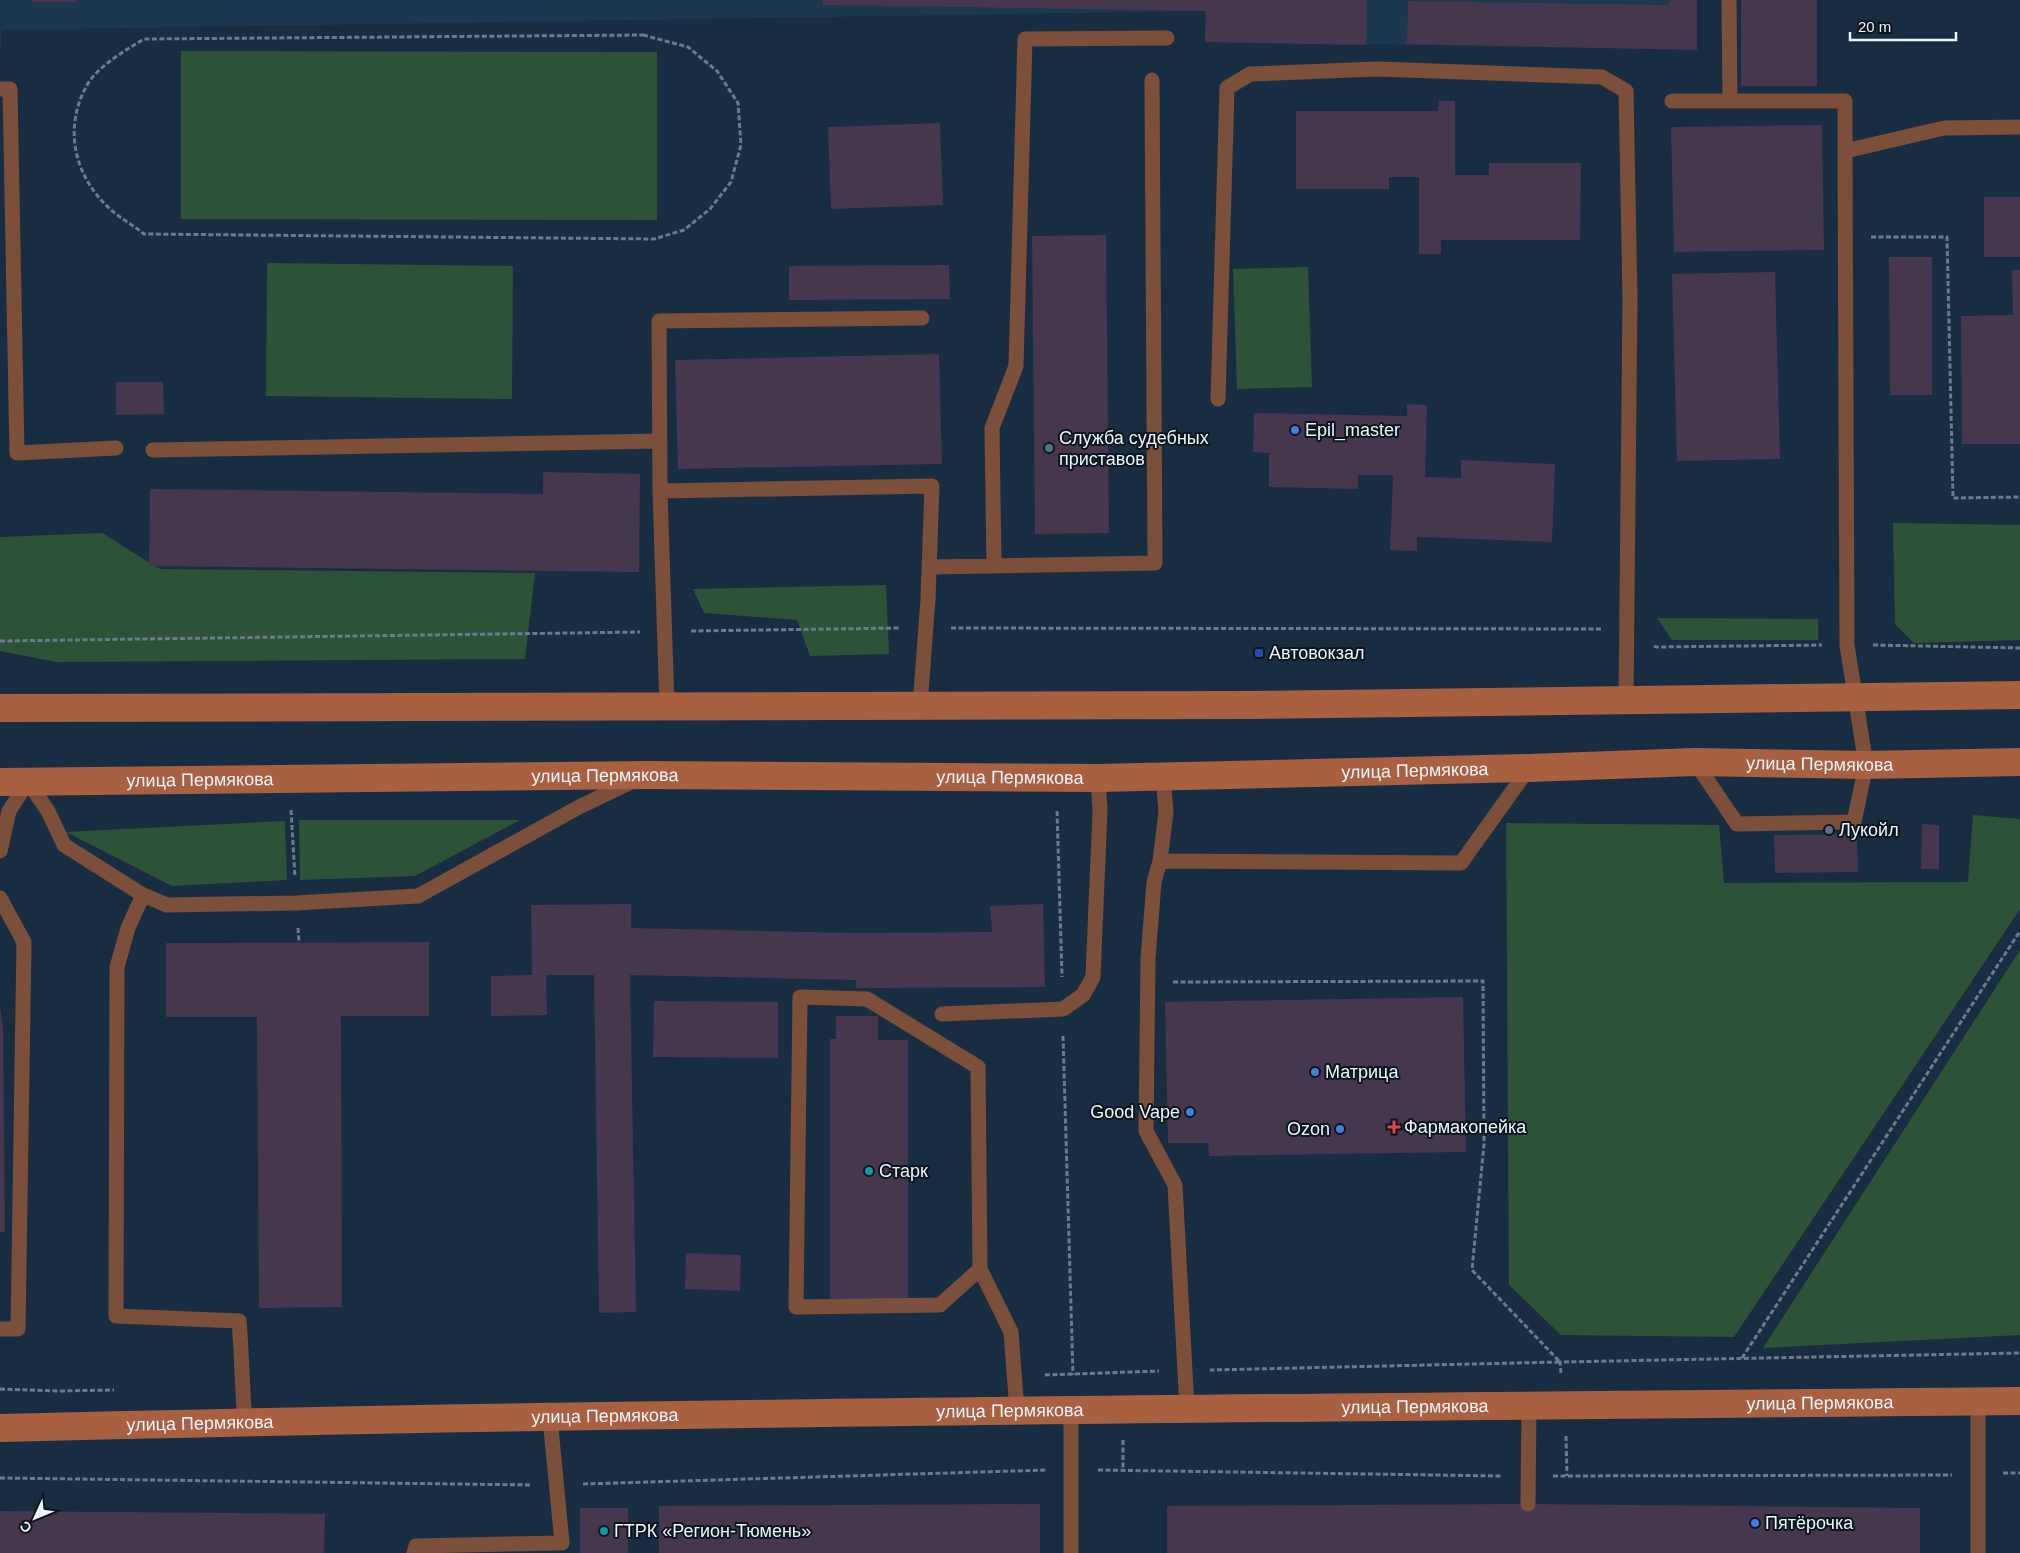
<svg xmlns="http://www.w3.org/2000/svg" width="2020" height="1553" font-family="Helvetica,sans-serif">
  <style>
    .built { fill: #1c3750 }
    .green { fill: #2c5337 }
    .building { fill: #46364e }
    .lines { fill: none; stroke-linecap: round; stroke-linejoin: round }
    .path { stroke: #6b7b8a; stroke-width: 3; stroke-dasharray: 5 2.5; stroke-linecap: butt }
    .lane { stroke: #7c4f3b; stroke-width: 15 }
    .secondary { stroke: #a96040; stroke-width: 28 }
    .shop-dot { fill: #3f7fe0; stroke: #0b151d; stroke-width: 2 }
    .service-dot { fill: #5c6f8a; stroke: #0b151d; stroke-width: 2 }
    .transit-dot { fill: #1a4fb4; stroke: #0b151d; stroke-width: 2 }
    .health-dot { fill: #e0444e; stroke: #0b151d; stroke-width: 2 }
    .culture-dot { fill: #0f9aa8; stroke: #0b151d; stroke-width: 2 }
    .labels { text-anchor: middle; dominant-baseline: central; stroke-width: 4; stroke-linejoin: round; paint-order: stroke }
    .poi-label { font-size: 18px; fill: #edf5fd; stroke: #0b151d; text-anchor: start }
    .street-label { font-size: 18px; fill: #edf5fd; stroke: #0b151d }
  </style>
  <rect width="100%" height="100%" fill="#182d41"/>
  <!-- built -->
  <path class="built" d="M0 0H1697V49L1205 42V11L2 30 0 57Z"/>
  <!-- green -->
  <path class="green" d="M181 51 657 52V220L181 219Z
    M267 263 513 266 512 399 266 396Z
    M1308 267 1312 387 1237 389 1233 269Z
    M1893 523 2020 525V640L1914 643 1895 624Z
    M102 533 160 569 535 573 525 659 56 662 0 651V537Z
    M886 585 889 654 810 656 797 620 704 613 693 589Z
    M1657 618 1818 619V640H1672Z
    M1973 815 2020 819V909L1734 1337 1561 1335 1509 1285 1506 823 1719 825 1724 883 1968 882Z
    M299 820H520L415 876 300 880Z
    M285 821 287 880 172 886 66 832Z
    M2020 950V1335L1763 1348Z"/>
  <!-- building -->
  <path class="building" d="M31 0H76V2H32Z
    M823 0H1367L1366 45 1205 42 1206 11 823 5Z
    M1669 0H1697V50L1407 44 1408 1 1668 5Z
    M1741 0H1817V86H1741Z
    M1439 101H1455V175H1489V163H1581L1580 240H1441V254H1419V177H1389V189H1296V111H1438Z
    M940 123 943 205 831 209 828 127Z
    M1822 125 1824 250 1674 252 1671 127Z
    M1984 197H2020V257H1984Z
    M1106 235 1109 533 1035 534 1032 236Z
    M1889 257H1932V395H1890Z
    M949 265 950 299 789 300V266Z
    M2012 270H2020V444H1962L1961 316 2013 315Z
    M1775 272 1780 459 1677 461 1672 274Z
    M939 354 942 464 678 469 675 360Z
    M116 382H163L164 414 116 415Z
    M1407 404 1427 405 1425 477 1461 478V460L1555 464 1552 542 1417 537V551L1390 550 1393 475H1358V489L1269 487V453L1253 452 1254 413 1407 416Z
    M543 472 640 474 639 572 149 566 150 489 543 494Z
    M1922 824 1939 825V869H1921Z
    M1857 834 1858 872 1775 873 1774 835Z
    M631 904V928L855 933 992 932 990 906 1043 904 1045 987 856 988V980L630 975 636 1312 599 1313 594 975H546L547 1015 491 1016V976L532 975 531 905Z
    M429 942V1016H341L342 1307 259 1308 257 1017H166V943Z
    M1463 997 1466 1152 1209 1156 1208 1143H1168L1165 1002Z
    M654 1001 778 1002V1058L653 1057Z
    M0 1006 3 1029 5 1232H0Z
    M836 1016H878V1040H908V1301H830V1039H836Z
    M686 1253 741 1255 740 1291 685 1289Z
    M1040 1504V1553H659V1506Z
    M1528 1504 1920 1508V1553H1167V1506Z
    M580 1508H628V1553H580Z
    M0 1511 325 1514 324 1553H0Z"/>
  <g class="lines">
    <!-- path -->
    <path class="path" d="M643 35 688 47 717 71 738 103 741 145 731 182 710 209 684 230 654 239 144 234C133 225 120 218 110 209 75 177 63 130 86 87 96 67 126 50 144 39Z
      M1871 237H1947L1953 498 2020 497
      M951 628 1602 629
      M691 631 900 628
      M0 641 640 632
      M1873 645 2020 648
      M1654 646 1656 647 1822 645
      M291 810 295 877
      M1057 811 1062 977
      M298 928 299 942
      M1173 982 1483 981 1484 1144 1472 1270 1560 1362 1210 1370
      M1063 1036 1073 1375
      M1742 1358 2020 931
      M1561 1373 1560 1362 2020 1353
      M1045 1375 1159 1371
      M0 1389 58 1391 114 1390
      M1566 1436 1567 1476
      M1123 1440V1470
      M1098 1470 1502 1476
      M2003 1473H2020
      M1553 1476 1952 1475
      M0 1478 532 1485
      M583 1484 1047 1470"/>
    <!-- lane -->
    <path class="lane" d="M1729 0 1730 101
      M0 89H10L17 453 116 448
      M1672 101H1845V151
      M1218 399 1227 88 1250 74 1377 69 1602 77 1626 91 1630 298 1626 701
      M153 450 660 441
      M660 491 667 707
      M994 566 992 428 1016 366 1025 39 1167 38
      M929 567 1155 563 1152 80
      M920 706 928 599 932 486 660 491 659 321 922 318
      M1695 762 1737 824 1854 822 1866 765 1847 645 1845 151 1944 128 2020 127
      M1163 777 1166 812 1160 861 1461 863 1529 768
      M0 851 9 811 28 782 48 811 64 845 143 895 128 928 117 967 116 1316 239 1321C242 1355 242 1388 245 1422
      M1160 861 1154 882 1148 959 1146 1131 1175 1185 1187 1409
      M143 895 167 905 296 903 418 896 579 807 633 781
      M0 898 24 942 18 1329H0
      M942 1014 1063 1009 1083 995 1093 977 1100 811 1098 778
      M980 1269 940 1305 796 1307 800 997 867 999 978 1067 980 1269 1011 1332 1017 1411
      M1978 1401V1553
      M1071 1410V1553
      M1528 1504 1529 1406
      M414 1553 416 1546 562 1543 550 1418"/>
    <!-- secondary -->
    <g class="secondary">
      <path d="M0 708 1252 705 2020 695"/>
      <path id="s1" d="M0 782 645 775 1098 778 1529 768 1695 762 1866 765 2020 762"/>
      <path id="s2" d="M0 1428C673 1411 1347 1408 2020 1401"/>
    </g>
  </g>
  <!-- markers -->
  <g class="shop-dot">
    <circle cx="1295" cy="430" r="5"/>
    <circle cx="1315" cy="1072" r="5"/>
    <circle cx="1190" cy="1112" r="5"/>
    <circle cx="1340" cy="1129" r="5"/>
    <circle cx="1755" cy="1523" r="5"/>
  </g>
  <g class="service-dot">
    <circle cx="1049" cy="448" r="5"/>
    <circle cx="1829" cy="830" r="5"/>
  </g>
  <rect class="transit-dot" x="1254" y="648" width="10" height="10" rx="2.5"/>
  <path class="health-dot" d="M1391.5 1119.5h5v5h5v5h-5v5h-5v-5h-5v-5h5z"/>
  <g class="culture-dot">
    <circle cx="869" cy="1171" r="5"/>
    <circle cx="604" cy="1531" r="5"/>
  </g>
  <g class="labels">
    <!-- poi labels -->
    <g class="poi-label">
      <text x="1305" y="430">Epil_master</text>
      <text x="1059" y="438">Служба судебных<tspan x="1059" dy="21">приставов</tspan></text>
      <text x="1269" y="653">Автовокзал</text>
      <text x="1839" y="830">Лукойл</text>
      <text x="1325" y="1072">Матрица</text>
      <text x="1180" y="1112" text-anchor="end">Good Vape</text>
      <text x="1404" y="1127">Фармакопейка</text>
      <text x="1330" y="1129" text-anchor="end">Ozon</text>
      <text x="879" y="1171">Старк</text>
      <text x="1765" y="1523">Пятёрочка</text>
      <text x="614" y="1531">ГТРК «Регион-Тюмень»</text>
    </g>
    <!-- street labels -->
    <g class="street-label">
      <text stroke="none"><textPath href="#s1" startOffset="1820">улица Пермякова</textPath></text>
      <text stroke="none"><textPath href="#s1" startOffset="1415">улица Пермякова</textPath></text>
      <text stroke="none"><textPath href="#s1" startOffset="605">улица Пермякова</textPath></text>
      <text stroke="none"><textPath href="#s1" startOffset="1010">улица Пермякова</textPath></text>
      <text stroke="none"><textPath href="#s1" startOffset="200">улица Пермякова</textPath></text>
      <text stroke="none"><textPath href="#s2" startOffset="1820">улица Пермякова</textPath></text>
      <text stroke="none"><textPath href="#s2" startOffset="1415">улица Пермякова</textPath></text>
      <text stroke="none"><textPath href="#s2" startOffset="1010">улица Пермякова</textPath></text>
      <text stroke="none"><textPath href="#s2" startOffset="605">улица Пермякова</textPath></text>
      <text stroke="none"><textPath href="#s2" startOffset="200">улица Пермякова</textPath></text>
    </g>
  </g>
  <!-- north arrow -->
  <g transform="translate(35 1518) rotate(226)" stroke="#0b151d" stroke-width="4" paint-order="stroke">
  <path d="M0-4L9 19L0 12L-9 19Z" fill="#edf5fd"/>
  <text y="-8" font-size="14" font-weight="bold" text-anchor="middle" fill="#edf5fd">С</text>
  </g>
  <!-- scale -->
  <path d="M1850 32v8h106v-8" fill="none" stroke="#edf5fd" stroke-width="2.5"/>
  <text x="1858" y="32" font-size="15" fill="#edf5fd" stroke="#0b151d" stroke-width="4" paint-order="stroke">20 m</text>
</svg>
